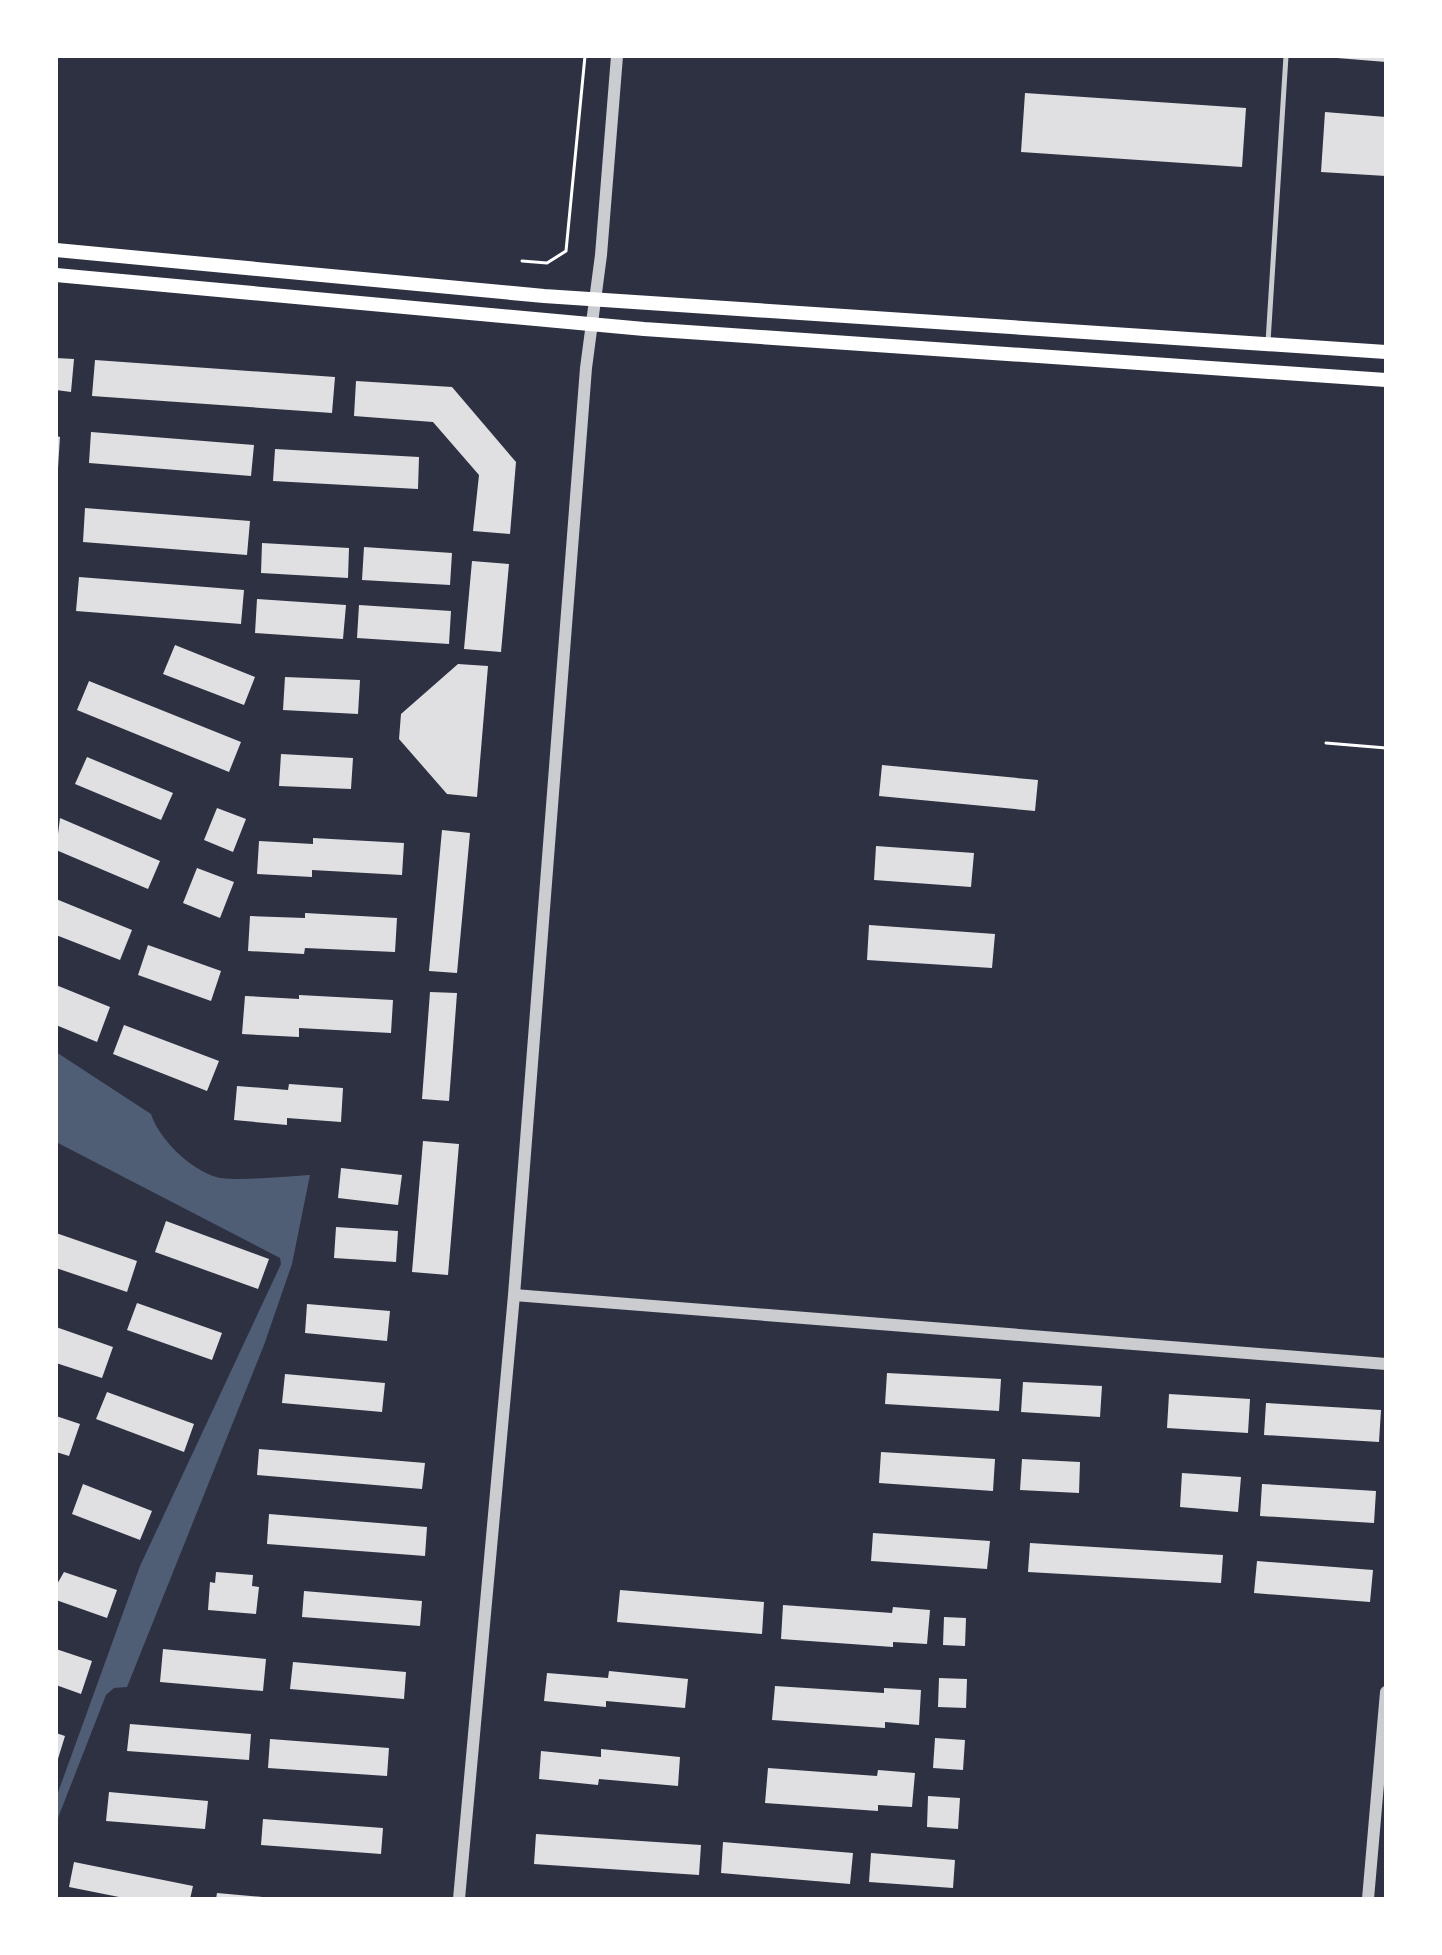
<svg xmlns="http://www.w3.org/2000/svg" width="1442" height="1955" font-family="'Golos Text',sans-serif">
  <style>
    .water { fill: #4f5d75 }
    .building { fill: #e0e0e3 }
    .lines { fill: none; stroke-linecap: round; stroke-linejoin: round }
    .path { stroke: #fff; stroke-width: 3 }
    .service { stroke: #caccd0; stroke-width: 5 }
    .tertiary { stroke: #caccd0; stroke-width: 12 }
    .secondary { stroke: #fff; stroke-width: 14 }
  </style>
  <rect width="100%" height="100%" fill="#2d3142"/>
  <!-- water -->
  <path class="water" d="M56 1052 151 1114C159 1139 190 1169 216 1177 233 1182 289 1176 310 1175L292 1264 264 1345 127 1687 114 1688 106 1695 56 1823V1798L140 1566 281 1264 280 1258 56 1142Z"/>
  <!-- building -->
  <path class="building" d="M1337 56H1386V62L1337 58Z
    M1025 93 1246 108 1242 167 1021 152Z
    M1325 112 1386 117V176L1321 172Z
    M56 358 74 359 71 392 56 390Z
    M95 360 335 377 332 413 92 396Z
    M356 381 452 387 516 462 510 534 473 531 479 475 433 422 354 416Z
    M91 432 254 445 251 476 89 463Z
    M56 436 60 437 58 468H56Z
    M275 449 419 457 418 489 273 481Z
    M85 508 250 521 247 555 83 542Z
    M262 543 349 548 348 578 261 573Z
    M364 547 452 553 450 585 362 580Z
    M472 561 509 564 501 652 464 649Z
    M79 577 244 590 241 624 76 611Z
    M257 599 346 605 343 639 255 633Z
    M359 605 451 611 449 644 357 638Z
    M175 645 255 677 244 705 163 674Z
    M458 664 488 666 477 797 447 794 399 739 401 714Z
    M285 677 360 680 358 714 283 710Z
    M89 681 241 742 229 772 77 710Z
    M281 754 353 758 351 789 279 786Z
    M87 757 173 793 161 820 75 784Z
    M882 765 1038 780 1035 811 879 796Z
    M217 808 246 819 233 852 204 840Z
    M60 818 160 861 148 889 56 850Z
    M442 830 470 833 457 973 429 971Z
    M313 838 404 843 402 875 312 870V877L257 874 259 841 313 844Z
    M876 846 974 853 971 887 874 880Z
    M197 868 234 882 220 918 183 903Z
    M56 899 132 930 120 960 56 935Z
    M305 913 397 918 395 952 305 948 304 954 248 951 250 916 305 918Z
    M869 925 995 934 992 968 867 960Z
    M148 945 221 971 211 1001 138 975Z
    M56 985 110 1007 97 1042 56 1025Z
    M430 992 457 993 449 1101 422 1099Z
    M299 995 393 1000 391 1033 299 1028V1037L242 1034 245 996 299 999Z
    M124 1025 219 1061 207 1091 113 1054Z
    M289 1084 343 1088 341 1122 287 1118V1125L234 1120 237 1086 288 1090Z
    M423 1141 459 1144 448 1275 412 1272Z
    M341 1168 402 1175 398 1205 338 1198Z
    M166 1221 269 1259 258 1289 155 1252Z
    M336 1227 398 1231 396 1262 334 1258Z
    M56 1233 137 1261 127 1292 56 1268Z
    M137 1303 222 1333 212 1360 127 1330Z
    M307 1304 390 1311 387 1341 305 1333Z
    M56 1327 113 1347 102 1378 56 1363Z
    M887 1373 1001 1379 999 1411 885 1404Z
    M285 1374 385 1383 382 1412 282 1403Z
    M1023 1382 1102 1386 1100 1417 1021 1412Z
    M107 1392 194 1424 184 1452 96 1419Z
    M1169 1394 1250 1399 1248 1433 1167 1428Z
    M1266 1403 1381 1410 1379 1442 1264 1435Z
    M56 1416 80 1424 69 1456 56 1452Z
    M259 1449 425 1463 422 1489 257 1475Z
    M881 1452 995 1459 993 1491 879 1483Z
    M1022 1459 1080 1462 1079 1493 1020 1490Z
    M1182 1473 1241 1477 1238 1512 1180 1507Z
    M83 1484 152 1511 140 1540 72 1514Z
    M1262 1484 1376 1491 1374 1523 1260 1516Z
    M269 1514 427 1527 425 1556 267 1544Z
    M873 1533 990 1541 987 1569 871 1561Z
    M1030 1543 1223 1555 1221 1583 1028 1572Z
    M1257 1561 1373 1570 1370 1602 1254 1593Z
    M64 1572 117 1590 107 1618 56 1600V1586Z
    M216 1572 253 1575 252 1586 259 1587 256 1614 208 1610 210 1582 215 1583Z
    M620 1590 764 1602 762 1634 617 1622Z
    M304 1591 422 1601 420 1626 302 1617Z
    M783 1605 892 1613 893 1607 930 1610 927 1644 893 1642V1647L781 1639Z
    M944 1617 966 1618 965 1646 943 1645Z
    M56 1649 92 1661 81 1694 56 1685Z
    M163 1649 266 1659 263 1691 160 1682Z
    M293 1662 406 1672 404 1699 290 1689Z
    M609 1671 688 1679 685 1708 606 1701V1707L544 1701 547 1673 608 1678Z
    M939 1678 967 1679 966 1708 938 1707Z
    M775 1686 884 1693V1688L921 1690 919 1725 885 1722V1728L772 1720Z
    M130 1724 251 1734 249 1760 127 1751Z
    M56 1733 65 1736 57 1762H56Z
    M935 1738 965 1740 963 1770 933 1768Z
    M270 1739 389 1748 387 1776 268 1768Z
    M601 1749 680 1757 678 1786 599 1779 598 1785 539 1779 541 1751 601 1757Z
    M768 1768 877 1776 878 1770 915 1773 912 1807 878 1805V1811L765 1803Z
    M109 1792 208 1801 205 1829 106 1821Z
    M928 1796 960 1798 958 1829 927 1827Z
    M263 1819 383 1828 381 1854 261 1845Z
    M536 1834 701 1845 699 1875 534 1864Z
    M723 1842 853 1853 850 1884 721 1873Z
    M871 1853 955 1860 953 1888 869 1882Z
    M74 1862 193 1886 190 1899H129L69 1887Z
    M217 1893 263 1897V1899H216Z"/>
  <g class="lines">
    <!-- path -->
    <path class="path" d="M522 261 547 263 566 251 585 56
      M1326 743 1386 748"/>
    <!-- service -->
    <path class="service" d="M1268 342 1286 56"/>
    <!-- tertiary -->
    <path class="tertiary" d="M514 1295 1386 1364
      M459 1899 514 1295 586 368 601 255 617 56
      M1368 1899 1386 1692"/>
    <!-- secondary -->
    <path class="secondary" d="M56 250 544 296 1386 352
      M56 275 644 329 1386 380"/>
  </g>
  <!-- border -->
  <rect width="1442" height="1955" fill="none" stroke="#ffffff" stroke-width="116"/>
</svg>
